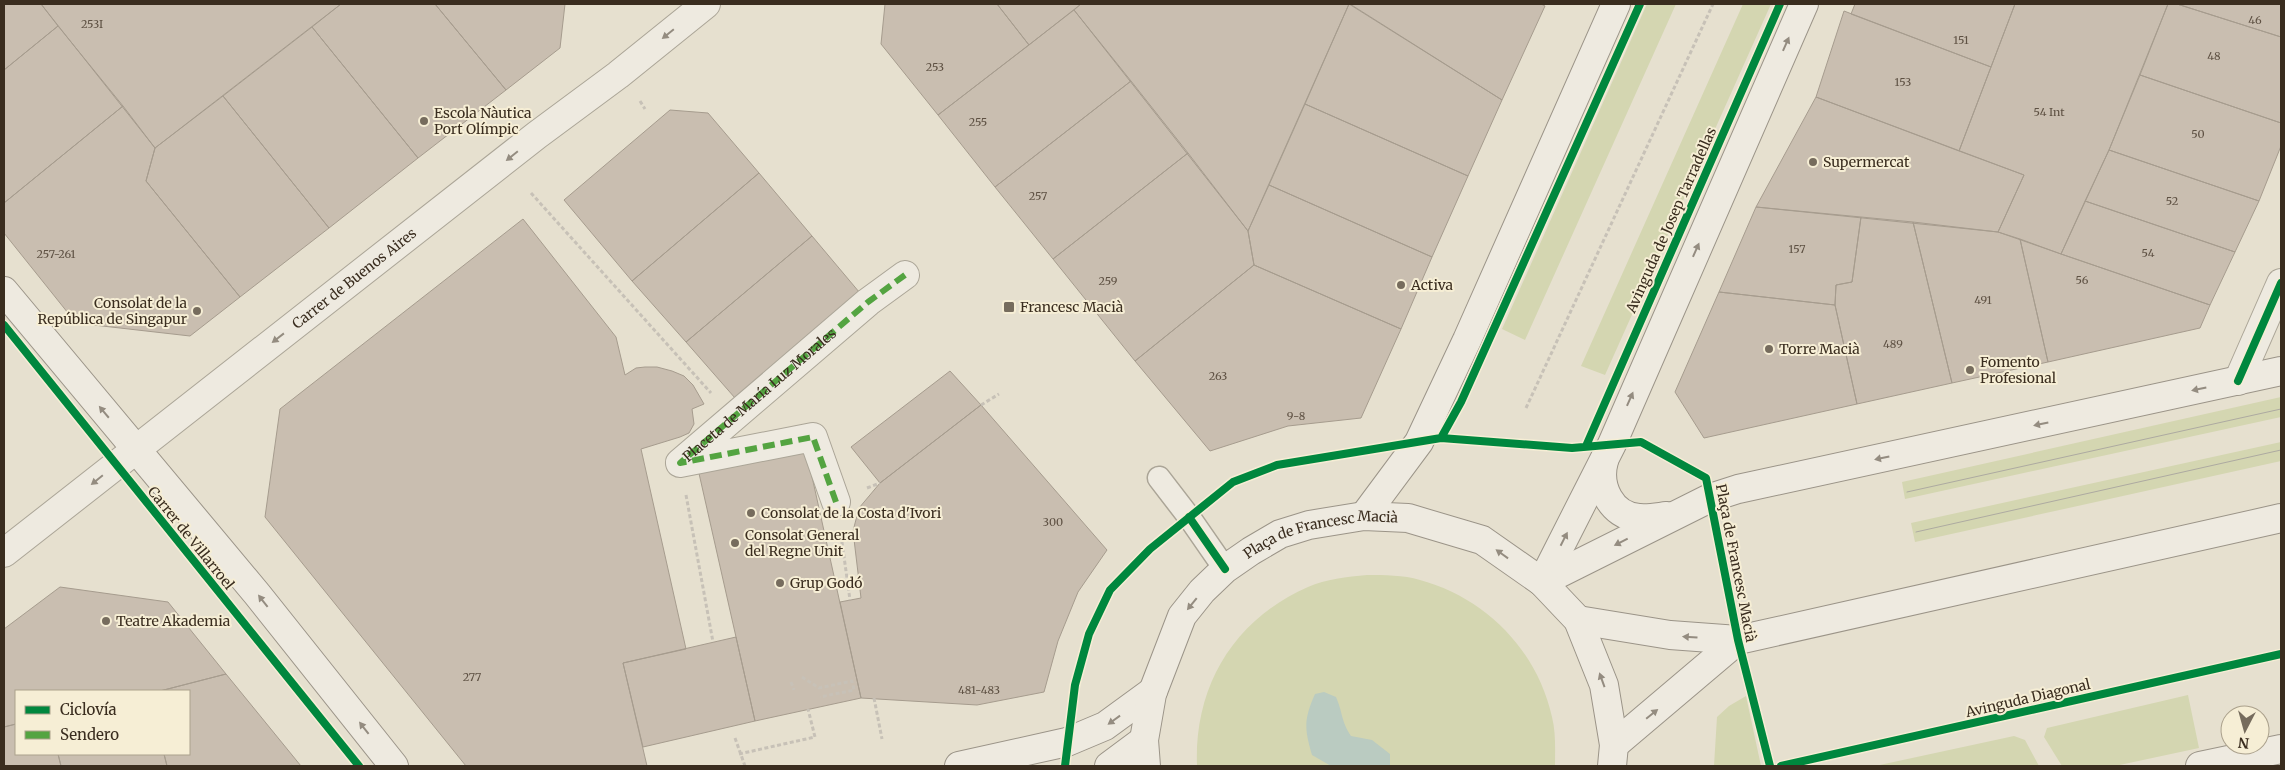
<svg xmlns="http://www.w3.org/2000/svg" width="2285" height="770" font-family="Merriweather,serif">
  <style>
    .green { fill: #d4d6b1 }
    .water { fill: #bacbc1 }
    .building { fill: #c9beb0; stroke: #a69c8e }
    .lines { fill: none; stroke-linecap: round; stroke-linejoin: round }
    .lane-casing { stroke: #aba597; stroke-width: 25 }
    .street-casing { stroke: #aba597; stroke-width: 30 }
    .secondary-casing { stroke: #9b9488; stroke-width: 30 }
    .path { stroke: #c7c1b7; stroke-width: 3; stroke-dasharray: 4 2.5; stroke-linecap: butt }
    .lane { stroke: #eeeae0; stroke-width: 22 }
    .street { stroke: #eeeae0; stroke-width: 28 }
    .secondary { stroke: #eeeae0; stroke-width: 28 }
    .tram { stroke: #adaaa1; stroke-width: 1 }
    .quiet { stroke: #54a441; stroke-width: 6; stroke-dasharray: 12 6; stroke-linecap: butt }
    .cycleway-casing { stroke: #f6eed5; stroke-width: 11 }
    .cycleway { stroke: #00873e; stroke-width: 8 }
    .oneway { fill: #948c80 }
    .poi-dot { fill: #766c5d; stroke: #f6eed5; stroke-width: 2 }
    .labels { text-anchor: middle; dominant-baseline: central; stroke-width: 4; stroke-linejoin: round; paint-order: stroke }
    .number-label { font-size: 11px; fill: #5e5143 }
    .poi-label { font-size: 14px; fill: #3a2d1f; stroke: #f6eed5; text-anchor: start }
    .street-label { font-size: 14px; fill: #3a2d1f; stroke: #f6eed5 }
  </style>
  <rect width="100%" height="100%" fill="#e6e0cf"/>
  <!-- green -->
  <path class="green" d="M1647 4H1676L1525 340 1502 329Z
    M1743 4H1771L1605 375 1581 366Z
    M2281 397V417L1905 499 1902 482Z
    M2281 442V461L1915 542 1911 523Z
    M1367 575C1385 575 1403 575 1420 580 1486 598 1537 650 1552 717 1556 733 1555 750 1555 766H1197C1194 687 1233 620 1308 587 1326 579 1347 577 1367 575Z
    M2188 695 2199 748 2115 766H2062L2044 737 2047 728Z
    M1746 696 1761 766H1714L1717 717 1729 706Z
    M2014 736 2025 740 2039 766H1875Z"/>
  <!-- water -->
  <path class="water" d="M1324 692 1336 697C1343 713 1341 721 1351 736L1372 740 1390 754V766H1331L1312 755C1304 728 1304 719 1315 694Z"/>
  <!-- building -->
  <path class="building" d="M4 4H41L58 26 4 70Z
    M41 4H341L155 148Z
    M341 4H435L506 90 418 158 312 27Z
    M435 4H565L560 48 506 90Z
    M885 4H997L1029 45 938 115 881 44Z
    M997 4H1081L1029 45Z
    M1081 4H1349L1248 231 1074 10Z
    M1349 4 1502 100 1468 176 1305 104Z
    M1350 4H1541L1545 6 1502 100Z
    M1855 4H2015L1991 67 1851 14Z
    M2015 4H2168L2109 150 2061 254 1998 232 2024 175 1959 151Z
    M2168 4H2177L2281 37V123L2140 75Z
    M2177 4H2281V37Z
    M1074 10 1131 81 995 187 938 115Z
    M1844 11 1991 67 1959 151 1816 97Z
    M58 26 123 106 4 203V70Z
    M312 27 418 158 329 228 223 96Z
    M2140 75 2281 123V146L2259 201 2109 150Z
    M1131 81 1188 153 1053 259 995 187Z
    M223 96 329 228 240 297 146 181 155 148Z
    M1816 97 2024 175 1998 232 1756 207Z
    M1305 104 1468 176 1432 257 1269 185Z
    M123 106 155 148 146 181 240 297 190 336 76 323 4 233V203Z
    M670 110 708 113 759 173 632 281 564 200Z
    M2109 150 2259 201 2235 252 2085 201Z
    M1188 153 1248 231 1254 265 1135 361 1053 259Z
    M759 173 812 236 686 342 632 281Z
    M1269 185 1432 257 1401 329 1254 265 1248 231Z
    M2085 201 2235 252 2210 305 2061 254Z
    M1756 207 1861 217 1852 282 1836 285 1835 305 1719 292Z
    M1861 217 1913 222 1952 383 1857 404 1835 305 1836 285 1852 282Z
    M523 219 616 337 625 375 636 368 645 367H657L672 371 684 376 693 385 704 404 692 409 694 424 689 433 680 437 641 449 686 649 623 663 647 766H466L265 517 280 409Z
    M1913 222 1998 232 2020 239 2048 362 1952 383Z
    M812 236 865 299 742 406 686 342Z
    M2020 239 2061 254 2210 305 2200 328 2048 362Z
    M1254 265 1401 329 1361 418 1288 426 1210 451 1135 361Z
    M1719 292 1835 305 1857 404 1704 438 1675 392Z
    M950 371 981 405 880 483 851 447Z
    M981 405 1107 550 1078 592 1058 641 1044 692 977 705 861 698 840 602 861 598 853 531 859 508 880 483Z
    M805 445 861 698 755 721 698 469Z
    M60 587 168 602 226 674 160 691H16V724L4 727V629Z
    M736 637 755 721 643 747 623 663Z
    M226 674 301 766H167L164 754H189V691H160Z
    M16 724V754H58L61 766H4V727Z
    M58 754H164L167 766H61Z"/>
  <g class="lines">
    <!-- lane casing -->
    <g class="lane-casing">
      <path id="lane" d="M1159 478 1189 517 1225 569"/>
    </g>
    <!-- street casing -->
    <g class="street-casing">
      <g id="street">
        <path d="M2238 381 2281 283"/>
        <path d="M836 502 813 437 680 463 868 302 905 275"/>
        <path id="s1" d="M4 553 537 135 618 75 706 4"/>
      </g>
    </g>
    <!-- secondary casing -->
    <g class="secondary-casing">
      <g id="secondary">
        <path d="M4 291 257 594 394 766"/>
        <path d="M1604 461C1597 486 1611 516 1639 518 1648 519 1658 517 1667 516"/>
        <path d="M1364 516 1419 442 1467 340 1616 4"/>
        <path d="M1542 582 1710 498 1738 489 2281 371"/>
        <path d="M1542 582 1612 444 1804 4"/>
        <path d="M1578 620 1670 635 1738 640 2281 518"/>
        <path d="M1614 745 1738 640"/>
        <path d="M959 766 1067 742 1105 726 1153 691"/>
        <path d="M1109 766 1144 740"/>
        <path id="s2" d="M1146 766 1144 740 1152 694 1182 616 1202 591 1225 569 1251 551 1280 534 1309 525 1364 516 1408 518 1482 540 1542 582 1578 620 1604 685 1614 745 1612 766"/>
        <path d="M2200 766 2281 749"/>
      </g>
    </g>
    <!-- path -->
    <path class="path" d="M640 101 645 109
      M531 193 711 393
      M981 405 999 394
      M1526 408 1713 4
      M867 488 880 483
      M686 495 713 642
      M841 535 850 600
      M802 677 819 688 852 681 854 690 820 697
      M791 682 794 690
      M874 698 882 739
      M735 738 745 766
      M739 754 815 737 808 709"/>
    <!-- lane -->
    <use href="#lane" class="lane"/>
    <!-- street -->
    <use href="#street" class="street"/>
    <!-- secondary -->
    <use href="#secondary" class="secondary"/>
    <!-- tram -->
    <path class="tram" d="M1907 492 2281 409
      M1916 532 2281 450"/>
    <!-- quiet -->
    <path class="quiet" id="s3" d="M836 502 813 437 680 463 868 302 905 275"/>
    <!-- cycleway casing -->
    <g class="cycleway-casing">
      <path id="cycleway" d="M4 325 359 766
        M2238 381 2281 283
        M1441 438 1461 402 1640 4
        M1586 446 1780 4
        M1189 517 1225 569
        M1065 766 1075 685 1089 634 1110 590 1150 549 1233 482 1277 465 1441 438 1572 448 1641 442 1706 478 1738 640 1770 766
        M1781 766 2281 654"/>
    </g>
    <!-- cycleway -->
    <use href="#cycleway" class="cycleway"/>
  </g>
  <!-- one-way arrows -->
  <defs><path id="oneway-solid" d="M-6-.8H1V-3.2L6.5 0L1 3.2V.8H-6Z" transform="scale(1.25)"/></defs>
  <g class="oneway">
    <use href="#oneway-solid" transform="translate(668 34) rotate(141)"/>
    <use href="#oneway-solid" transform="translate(1786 44) rotate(-66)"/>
    <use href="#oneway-solid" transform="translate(512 156) rotate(141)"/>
    <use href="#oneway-solid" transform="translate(1696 250) rotate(-66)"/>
    <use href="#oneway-solid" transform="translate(278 338) rotate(142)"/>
    <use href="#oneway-solid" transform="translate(2199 389) rotate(168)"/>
    <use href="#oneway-solid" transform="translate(1630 399) rotate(-66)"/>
    <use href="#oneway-solid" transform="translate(104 412) rotate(-130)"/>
    <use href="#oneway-solid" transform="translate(2041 424) rotate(168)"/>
    <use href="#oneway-solid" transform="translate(1882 458) rotate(168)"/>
    <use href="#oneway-solid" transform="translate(97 480) rotate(141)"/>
    <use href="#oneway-solid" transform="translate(1564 539) rotate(-63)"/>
    <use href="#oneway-solid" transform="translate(1621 542) rotate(153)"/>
    <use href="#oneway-solid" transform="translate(1502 554) rotate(-144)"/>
    <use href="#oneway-solid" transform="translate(263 601) rotate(-128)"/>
    <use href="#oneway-solid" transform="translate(1192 604) rotate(129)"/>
    <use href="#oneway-solid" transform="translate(1690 637) rotate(-176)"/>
    <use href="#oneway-solid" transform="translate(1602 680) rotate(-110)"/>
    <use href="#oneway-solid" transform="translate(1652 714) rotate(-39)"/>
    <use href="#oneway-solid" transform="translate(1114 720) rotate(144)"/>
    <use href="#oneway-solid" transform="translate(364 728) rotate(-128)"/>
  </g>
  <!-- markers -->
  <g class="poi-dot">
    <circle cx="424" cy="121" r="5"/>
    <circle cx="1813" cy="162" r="5"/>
    <circle cx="1401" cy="285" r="5"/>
    <rect x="1003" y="301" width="12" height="12" rx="2.5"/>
    <circle cx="197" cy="311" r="5"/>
    <circle cx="1769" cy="349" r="5"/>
    <circle cx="1970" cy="370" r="5"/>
    <circle cx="751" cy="513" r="5"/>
    <circle cx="735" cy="543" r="5"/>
    <circle cx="780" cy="583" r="5"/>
    <circle cx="106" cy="621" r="5"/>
  </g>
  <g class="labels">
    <!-- number labels -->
    <g class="number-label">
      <text x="2255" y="20">46</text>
      <text x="92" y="24">253I</text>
      <text x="1961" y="40">151</text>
      <text x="2214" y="56">48</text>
      <text x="935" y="67">253</text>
      <text x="1903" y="82">153</text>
      <text x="2049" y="112">54 Int</text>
      <text x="978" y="122">255</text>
      <text x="2198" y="134">50</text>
      <text x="1038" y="196">257</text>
      <text x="2172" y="201">52</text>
      <text x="1797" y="249">157</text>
      <text x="2148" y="253">54</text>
      <text x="56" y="254">257-261</text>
      <text x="2082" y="280">56</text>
      <text x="1108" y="281">259</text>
      <text x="1983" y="300">491</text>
      <text x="1893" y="344">489</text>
      <text x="1218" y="376">263</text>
      <text x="1296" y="416">9-8</text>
      <text x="1053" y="522">300</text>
      <text x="472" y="677">277</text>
      <text x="979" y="690">481-483</text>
    </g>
    <!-- poi labels -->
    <g class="poi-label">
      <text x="434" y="113">Escola Nàutica<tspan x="434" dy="16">Port Olímpic</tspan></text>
      <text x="1823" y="162">Supermercat</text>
      <text x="1411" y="285">Activa</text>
      <text x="187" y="303" text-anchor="end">Consolat de la<tspan x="187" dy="16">República de Singapur</tspan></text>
      <text x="1020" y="307">Francesc Macià</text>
      <text x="1779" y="349">Torre Macià</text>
      <text x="1980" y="362">Fomento<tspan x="1980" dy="16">Profesional</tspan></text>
      <text x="761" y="513">Consolat de la Costa d'Ivori</text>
      <text x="745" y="535">Consolat General<tspan x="745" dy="16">del Regne Unit</tspan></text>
      <text x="790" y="583">Grup Godó</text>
      <text x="116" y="621">Teatre Akademia</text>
    </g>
    <!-- street labels -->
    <g class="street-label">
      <text transform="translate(1671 220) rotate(-66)">Avinguda de Josep Tarradellas</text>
      <text stroke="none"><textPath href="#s1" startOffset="445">Carrer de Buenos Aires</textPath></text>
      <text stroke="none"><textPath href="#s3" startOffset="309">Placeta de María Luz Morales</textPath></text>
      <text transform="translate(191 538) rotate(51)">Carrer de Villarroel</text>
      <text stroke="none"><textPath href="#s2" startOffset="325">Plaça de Francesc Macià</textPath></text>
      <text transform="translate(1736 563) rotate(79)">Plaça de Francesc Macià</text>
      <text transform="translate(2028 698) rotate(-13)">Avinguda Diagonal</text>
    </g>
  </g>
  <!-- border -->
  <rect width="2285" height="770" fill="none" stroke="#3a2d1f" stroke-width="10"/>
  <!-- legend -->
  <rect x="15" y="690" width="175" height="65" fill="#f6eed5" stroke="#aba18c"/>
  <rect x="25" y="706" width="25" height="8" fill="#00873e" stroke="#aba18c"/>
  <text x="60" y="715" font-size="15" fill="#3a2d1f">Ciclovía</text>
  <rect x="25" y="731" width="25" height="8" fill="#54a441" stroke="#aba18c"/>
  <text x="60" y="740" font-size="15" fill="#3a2d1f">Sendero</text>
  <!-- north arrow -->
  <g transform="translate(2245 730) rotate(186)"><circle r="24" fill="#f6eed5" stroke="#aba18c"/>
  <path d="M0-4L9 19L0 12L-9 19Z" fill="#766c5d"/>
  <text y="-8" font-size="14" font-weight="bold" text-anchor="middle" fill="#3a2d1f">N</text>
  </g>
</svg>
